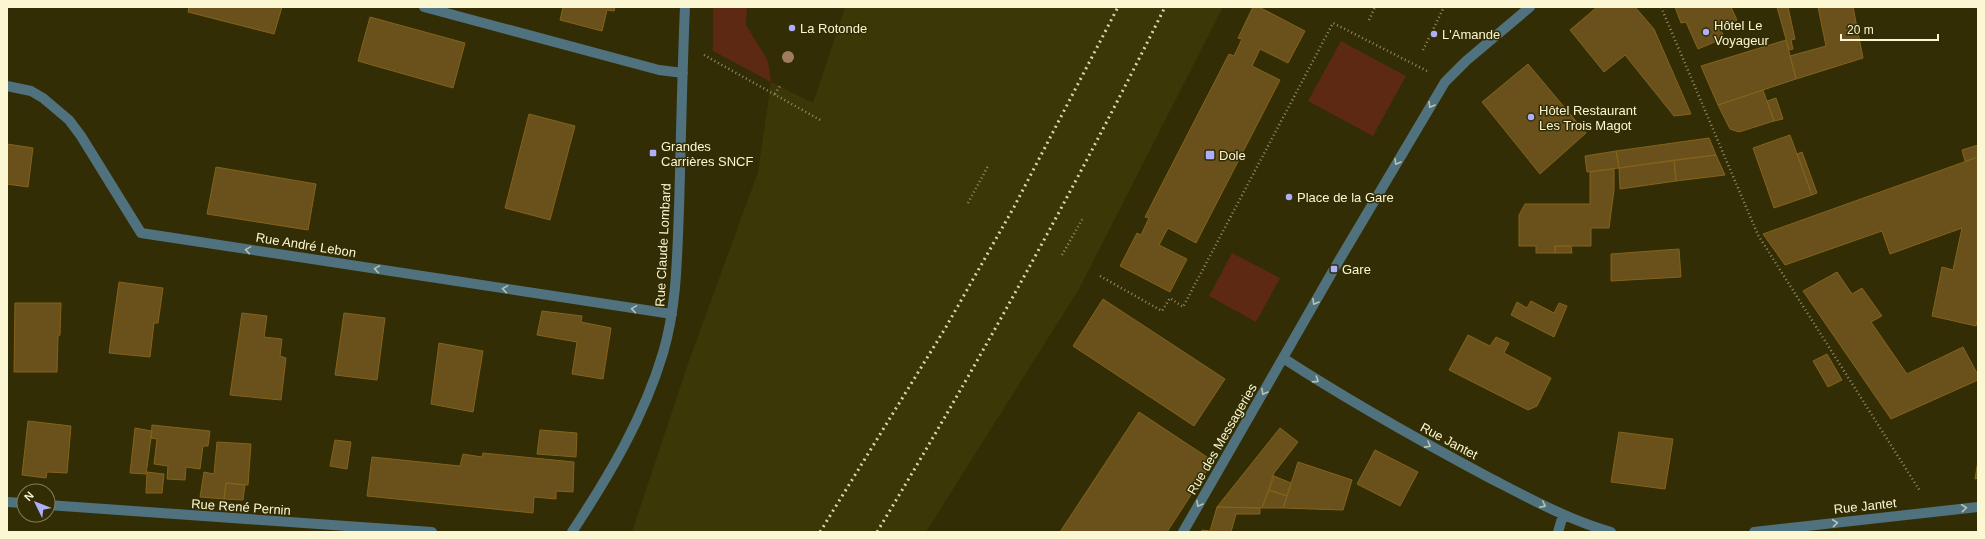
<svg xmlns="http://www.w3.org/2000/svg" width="1985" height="539" font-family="Helvetica,sans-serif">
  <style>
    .built { fill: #3c3707 }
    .green { fill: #5d2912 }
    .building { fill: #6a511c; stroke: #84631a }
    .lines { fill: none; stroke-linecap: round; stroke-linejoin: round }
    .path { stroke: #948f68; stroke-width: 2.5; stroke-dasharray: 1 3; stroke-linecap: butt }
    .minor { stroke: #50727e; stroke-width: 10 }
    .rail { stroke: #dad6b0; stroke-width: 3; stroke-dasharray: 2 4; stroke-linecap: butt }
    .tree { fill: #9e7c5c }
    .oneway { stroke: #b7c2b0 }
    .poi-dot { fill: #adaffb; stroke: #322d04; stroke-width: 1.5 }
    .labels { text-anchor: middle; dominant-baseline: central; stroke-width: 3; stroke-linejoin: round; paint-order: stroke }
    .poi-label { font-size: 13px; fill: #fbf7d2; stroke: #322d04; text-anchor: start }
    .street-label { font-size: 13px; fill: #fbf7d2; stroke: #322d04 }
  </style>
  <rect width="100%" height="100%" fill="#322d04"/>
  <!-- built -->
  <path class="built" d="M845 7H1223L1079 289 926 532H632L689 361 758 172 771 82 813 103Z"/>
  <!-- green -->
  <path class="green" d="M713 7H747L746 25 768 61 771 82 713 51Z
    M1341 41 1406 76 1373 136 1308 101Z
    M1232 253 1280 278 1256 322 1209 296Z"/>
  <!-- building -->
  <path class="building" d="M189 7H282L274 34 188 12Z
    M563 7H615L614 11 607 10 602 31 560 20Z
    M1253 7H1259L1305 31 1288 63 1260 49 1252 66 1280 80 1196 243 1168 228 1159 245 1187 259 1170 292 1120 266 1137 233 1141 235 1149 218 1145 217 1229 54 1234 56 1242 39 1238 38Z
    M1597 7H1635L1654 29 1691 114 1674 116 1625 55 1604 72 1570 30Z
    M1675 7H1731L1737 20 1720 27 1724 38 1698 49 1686 22 1681 23Z
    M1777 7H1788L1795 39 1791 40 1793 49 1789 50Z
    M1818 7H1853L1863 58 1796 79 1790 56 1826 46Z
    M370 17 465 43 453 88 358 61Z
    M1786 40 1796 79 1718 105 1701 66Z
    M1528 64 1586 133 1540 174 1482 102Z
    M1763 90 1774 121 1739 132 1730 129 1718 105Z
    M1776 98 1783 119 1774 121 1767 101Z
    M529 114 575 126 550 220 505 208Z
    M1790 135 1812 195 1774 208 1753 148Z
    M1709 138 1716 155 1619 168 1616 151Z
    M7 144 33 148 28 187 7 184Z
    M1978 145V157L1965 161 1962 150Z
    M1616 151 1619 168 1587 172 1585 156Z
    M1802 152 1817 193 1812 195 1797 154Z
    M1716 155 1725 175 1676 181 1674 160Z
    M1978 157V316L1976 326 1932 316 1942 267 1953 270 1962 228 1890 254 1882 231 1785 265 1763 234Z
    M1674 160 1676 181 1620 189 1619 168Z
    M216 167 316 184 308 230 207 214Z
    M1614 169V190L1609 228H1591V246H1555V253H1536V246H1519V215L1525 204H1590V172Z
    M1555 246H1571L1572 253H1555Z
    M1679 249 1681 277 1611 281V254Z
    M1837 272 1852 294 1862 288 1882 316 1871 322 1907 374 1963 347 1978 375V380L1891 419 1803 291Z
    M119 282 163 288 158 323H154L150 357 109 353Z
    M1103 299 1225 379 1194 426 1073 346Z
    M1531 301 1554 313 1559 303 1567 306 1554 337 1511 315 1517 302 1527 308Z
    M15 303H61L60 335 58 336 57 372H14Z
    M542 311 582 316 581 322 611 328 603 379 572 374 577 342 537 335Z
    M242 313 267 316 264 337 282 339 280 356 286 358 281 400 230 395Z
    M344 313 385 318 377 380 335 375Z
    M1468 335 1490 346 1496 337 1509 343 1504 353 1551 378 1537 406 1528 410 1449 370Z
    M439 343 483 351 473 412 431 404Z
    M1827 354 1842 380 1828 387 1813 361Z
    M1139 412 1213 461 1167 532H1060Z
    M28 421 71 426 67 473 47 472 46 478 22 475Z
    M152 425 210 431 208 446H203L200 469 186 467 185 480 167 479 168 466 154 464 157 439 151 438Z
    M135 428 152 431 146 474 130 473Z
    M1280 428 1298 442 1274 473 1262 508 1217 507Z
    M540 430 577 433 576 457 537 454Z
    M1619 432 1673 439 1665 489 1611 482Z
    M335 440 351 442 347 469 330 466Z
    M217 442 251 444 248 485 226 483 224 499 200 497 204 472 214 474Z
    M1375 450 1418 472 1400 506 1357 484Z
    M483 453 574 462 573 492 556 491V499L534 497 533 513 367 496 372 457 460 466 463 454 482 457Z
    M1978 461V478L1975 479Z
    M1298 462 1352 480 1343 510 1283 508Z
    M147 472 164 474 162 493H146Z
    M1274 476 1291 483 1287 496 1269 490Z
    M226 483 245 485 243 500 224 499Z
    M1269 490 1287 496 1283 508H1262Z
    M1217 507 1260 508V514H1236L1231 532H1201L1202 530 1210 531Z"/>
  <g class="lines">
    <!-- path -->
    <path class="path" d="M1661 7 1758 235 1920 491
      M1369 20 1375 7
      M1423 50 1444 7
      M704 55 822 121
      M775 94 780 86
      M968 203 988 166
      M1062 255 1083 218
      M1100 276 1162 311 1170 298 1183 307 1333 23 1427 71"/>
    <!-- minor -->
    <path class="minor" d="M424 7 659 70 683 73
      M7 86 31 91 43 98 69 120 81 136 141 233 672 314
      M1283 358C1349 401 1417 439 1486 476 1527 497 1566 519 1611 532
      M7 502 24 503
      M48 505 432 532
      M572 532C609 476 644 417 663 353 677 306 677 257 679 209 681 142 682 74 685 7
      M1183 532 1334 269 1445 82 1466 61 1530 7
      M1558 532 1563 515
      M1754 532 1978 507"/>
    <!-- rail -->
    <path class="rail" d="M820 532 946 327 1014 207 1118 7
      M877 532C980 361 1076 186 1165 7"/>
  </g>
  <!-- trees -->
  <circle class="tree" cx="788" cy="57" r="6"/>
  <!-- one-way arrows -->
  <defs><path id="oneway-chevron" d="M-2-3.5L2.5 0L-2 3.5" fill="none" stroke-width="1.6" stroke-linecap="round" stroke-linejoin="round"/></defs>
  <g class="oneway">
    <use href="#oneway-chevron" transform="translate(1431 105) rotate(121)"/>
    <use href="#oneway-chevron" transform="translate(1397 162) rotate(120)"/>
    <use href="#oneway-chevron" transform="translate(248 250) rotate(-171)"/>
    <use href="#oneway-chevron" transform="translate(377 269) rotate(-171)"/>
    <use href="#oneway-chevron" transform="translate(505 289) rotate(-171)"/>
    <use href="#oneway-chevron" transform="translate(1315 302) rotate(120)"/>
    <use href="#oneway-chevron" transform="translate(634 309) rotate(-171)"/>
    <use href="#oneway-chevron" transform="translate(1316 380) rotate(33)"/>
    <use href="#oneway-chevron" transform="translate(1264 392) rotate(120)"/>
    <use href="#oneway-chevron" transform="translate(1428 445) rotate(28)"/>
    <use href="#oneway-chevron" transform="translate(1199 504) rotate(120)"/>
    <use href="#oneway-chevron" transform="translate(1543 505) rotate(27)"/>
    <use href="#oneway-chevron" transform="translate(1964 508) rotate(-6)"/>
    <use href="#oneway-chevron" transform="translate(1835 523) rotate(-6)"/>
  </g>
  <!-- markers -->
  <g class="poi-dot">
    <circle cx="792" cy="28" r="4"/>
    <circle cx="1706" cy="32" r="4"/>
    <circle cx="1434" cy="34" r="4"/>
    <circle cx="1531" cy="117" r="4"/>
    <rect x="649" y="149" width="8" height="8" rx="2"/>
    <rect x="1205" y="150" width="10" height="10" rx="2"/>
    <circle cx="1289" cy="197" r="4"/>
    <rect x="1330" y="265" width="8" height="8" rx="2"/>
  </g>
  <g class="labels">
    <!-- poi labels -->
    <g class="poi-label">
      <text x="1714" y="25">Hôtel Le<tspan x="1714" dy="15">Voyageur</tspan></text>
      <text x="800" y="28">La Rotonde</text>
      <text x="1442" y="34">L'Amande</text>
      <text x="1539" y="110">Hôtel Restaurant<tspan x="1539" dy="15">Les Trois Magot</tspan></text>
      <text x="661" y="146">Grandes<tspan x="661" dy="15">Carrières SNCF</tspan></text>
      <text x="1219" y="155">Dole</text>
      <text x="1297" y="197">Place de la Gare</text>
      <text x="1342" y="269">Gare</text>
    </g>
    <!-- street labels -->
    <g class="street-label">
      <text transform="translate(306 245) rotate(9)">Rue André Lebon</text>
      <text transform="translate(663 245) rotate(-87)">Rue Claude Lombard</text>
      <text transform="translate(1222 439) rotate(-60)">Rue des Messageries</text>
      <text transform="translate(1449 441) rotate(28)">Rue Jantet</text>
      <text transform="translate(1865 506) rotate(-6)">Rue Jantet</text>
      <text transform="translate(241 507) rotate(4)">Rue René Pernin</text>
    </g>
  </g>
  <!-- border -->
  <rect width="1985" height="539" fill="none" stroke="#fbf7d2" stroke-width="16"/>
  <!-- north arrow -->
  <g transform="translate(36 503) rotate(313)"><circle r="19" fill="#322d04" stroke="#827e56"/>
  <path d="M0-3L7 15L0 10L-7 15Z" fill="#adaffb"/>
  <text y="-6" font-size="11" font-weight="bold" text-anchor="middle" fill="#fbf7d2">N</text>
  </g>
  <!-- scale -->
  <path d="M1841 34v6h97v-6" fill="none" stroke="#fbf7d2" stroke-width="2"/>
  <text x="1847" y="34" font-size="12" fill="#fbf7d2" stroke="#322d04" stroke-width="3" paint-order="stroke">20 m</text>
</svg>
